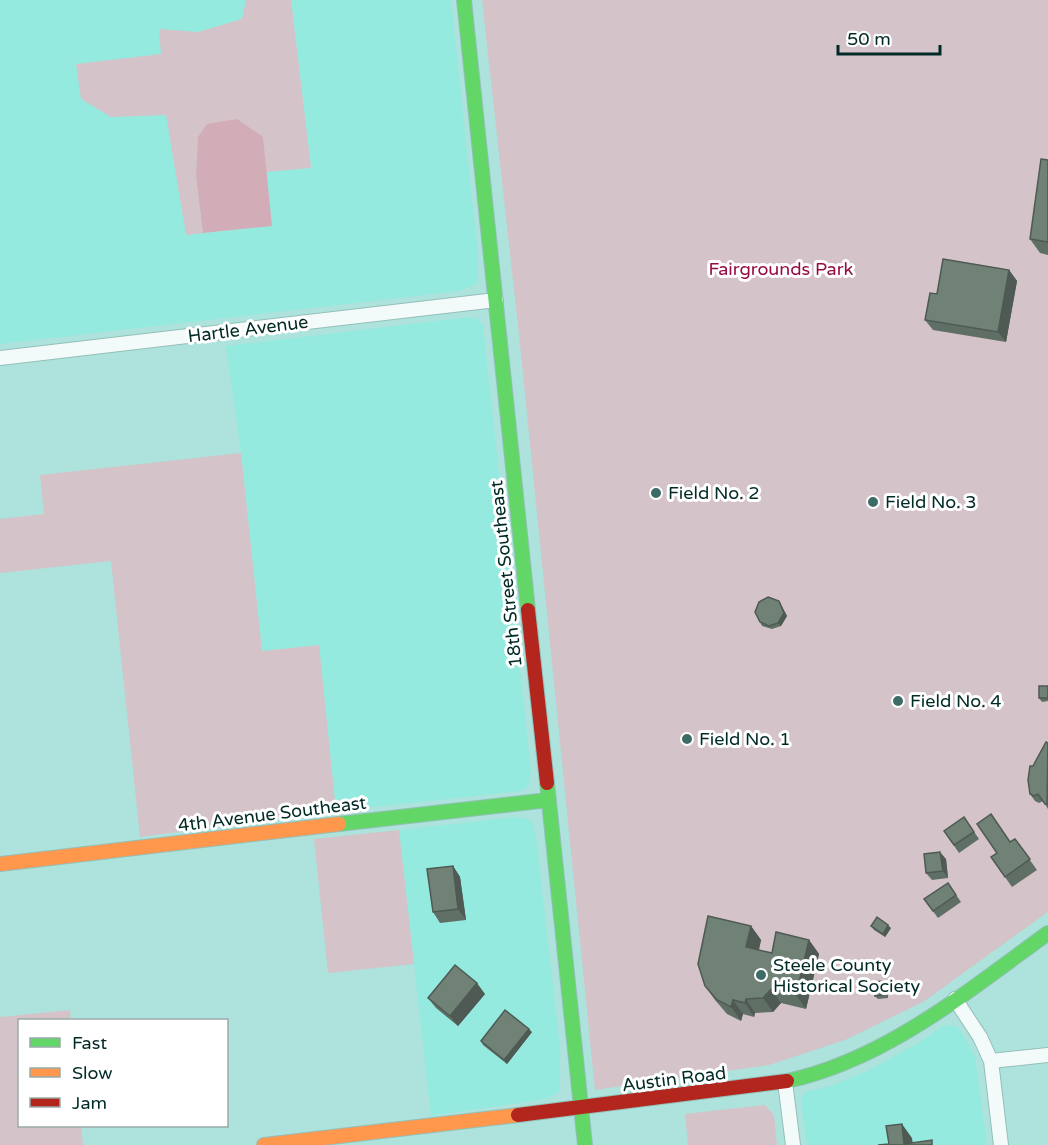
<svg xmlns="http://www.w3.org/2000/svg" width="1048" height="1145" font-family="'Varela Round',sans-serif">
  <style>
    .built { fill: #94eadf }
    .green { fill: #d4c3c8 }
    .forest { fill: #d2adb8 }
    .lines { fill: none; stroke-linecap: round; stroke-linejoin: round }
    .street-casing { stroke: #94bfb9; stroke-width: 16 }
    .fast-casing { stroke: #94bfb9; stroke-width: 16 }
    .slow-casing { stroke: #94bfb9; stroke-width: 16 }
    .jam-casing { stroke: #94bfb9; stroke-width: 16 }
    .street { stroke: #f3fbfa; stroke-width: 14 }
    .fast { stroke: #63d668; stroke-width: 14 }
    .slow { stroke: #ff974d; stroke-width: 14 }
    .jam { stroke: #b3261e; stroke-width: 14 }
    .wall { fill: #606f65 }
    .shaded-wall { fill: #4e5a53 }
    .building { fill: #708176; stroke: #4e5a53; stroke-width: 1.5 }
    .poi-dot { fill: #3d6b66; stroke: #fff; stroke-width: 2 }
    .labels { text-anchor: middle; dominant-baseline: central; stroke-width: 6; stroke-linejoin: round; paint-order: stroke }
    .park-label { font-size: 18px; fill: #960b44; stroke: #fff }
    .street-label { font-size: 18px; fill: #002a26; stroke: #fff }
    .poi-label { font-size: 18px; fill: #002a26; stroke: #fff; text-anchor: start }
  </style>
  <rect width="100%" height="100%" fill="#ade3dc"/>
  <!-- built -->
  <path class="built" d="M0 0H246L242 19 198 32 160 29 166 114 186 235 271 226 266 172 311 167 291 0H451L478 255V283L460 291 0 344Z
    M469 317 478 319 483 326 531 772 529 786 521 791 336 811 319 646 262 651 241 453 226 346Z
    M517 817 531 820 536 837 560 1049V1091L546 1099 431 1116 399 830Z
    M951 1025 959 1028 975 1056 987 1145H807L801 1099 806 1092 831 1086 869 1070 920 1042 943 1026Z"/>
  <!-- green -->
  <path class="green" d="M246 0H291L311 168 266 172 263 137H198L196 176 203 233 186 235 166 115 111 117 81 99 76 64 161 54 159 29 198 32 242 19Z
    M482 0H1048V912L923 1002 845 1040 769 1065 595 1090 519 335Z
    M241 453 262 651 319 645 336 811 140 837 111 561 0 573V519L44 514 40 475Z
    M399 830 414 964 328 973 314 839Z
    M70 1010 71 1020H20V1126H81L83 1145H0V1017Z
    M765 1105 774 1115 777 1145H688L685 1114Z"/>
  <!-- forest -->
  <path class="forest" d="M237 119 263 137 272 226 203 233 196 176 198 137 207 124Z"/>
  <g class="lines">
    <!-- street casing -->
    <g class="street-casing">
      <path id="street" d="M0 358 496 300
        M955 999 980 1037 991 1061 1001 1145
        M991 1061 1048 1055
        M785 1082 793 1145"/>
    </g>
    <!-- fast casing -->
    <g class="fast-casing">
      <path id="fast" d="M464 0 528 610
        M547 783 585 1145
        M339 824 548 800
        M787 1081C885 1060 968 991 1048 933"/>
    </g>
    <!-- slow casing -->
    <g class="slow-casing">
      <path id="slow" d="M0 864 339 824
        M264 1145 518 1115"/>
    </g>
    <!-- jam casing -->
    <g class="jam-casing">
      <path id="jam" d="M528 610 547 783
        M518 1115 787 1081"/>
    </g>
    <!-- street -->
    <use href="#street" class="street"/>
    <!-- fast -->
    <use href="#fast" class="fast"/>
    <!-- slow -->
    <use href="#slow" class="slow"/>
    <!-- jam -->
    <use href="#jam" class="jam"/>
  </g>
  <!-- wall -->
  <path class="wall" d="M1048 160V255L1040 253 1030 239Z
    M1009 270 1017 281 1006 342 933 330 925 320 937 294Z
    M779 601 787 616 781 626 772 629 762 626 760 622Z
    M1048 686V701L1042 702 1039 698Z
    M1048 743V809L1043 801 1039 803 1035 801 1030 794Z
    M964 817 979 839 959 853 944 831Z
    M1015 839 1037 870 1012 887 991 857Z
    M946 859 948 878 932 880 926 873Z
    M453 866 460 877 466 920 440 923 433 912Z
    M948 883 961 902 938 918 924 899Z
    M751 926 761 940 759 950 772 953 809 940 819 954 806 1009 781 1003 773 1012 755 1013 754 1017 743 1014 741 1021 727 1014 715 1000 705 986Z
    M871 926 891 928 885 937 874 930Z
    M886 984 888 998 878 999 875 996Z
    M485 994 458 1026 436 1008 428 998Z
    M532 1032 507 1064 483 1045 481 1041Z"/>
  <!-- shaded-wall -->
  <path class="shaded-wall" d="M1009 270 1017 281 1006 342 998 332Z
    M779 601 787 616 781 626 778 623Z
    M940 852 946 859 948 878 943 871Z
    M453 866 460 877 466 920 458 909Z
    M888 925 891 928 885 937 883 934Z
    M751 926 761 940 756 961 746 947Z
    M809 940 819 954 806 1009 796 995Z
    M884 981 886 984 888 998 886 994Z
    M477 983 485 994 458 1026 450 1016Z
    M771 989 781 1003 773 1012 763 998Z
    M746 999 755 1013 754 1017 745 1003Z
    M733 1000 743 1014 741 1021 731 1007Z
    M529 1029 532 1032 507 1064 504 1060Z
    M902 1124 912 1138 913 1145 904 1144Z"/>
  <!-- building -->
  <path class="building" d="M1041 159 1048 160V242L1030 239Z
    M943 259 1009 270 998 332 925 320 930 293 937 294Z
    M768 597 779 601 784 613 778 623 769 626 760 622 755 612 759 602Z
    M1039 686H1048V698H1039Z
    M1046 742 1048 743 1047 804H1045L1038 794 1034 796 1030 794 1028 780 1030 766H1033Z
    M991 814 1010 842 1015 839 1030 859 1005 877 991 857 997 853 977 824Z
    M964 817 974 832 954 845 944 831Z
    M940 852 943 871 926 873 924 854Z
    M453 866 458 909 433 912 427 869Z
    M948 883 956 895 933 911 924 899Z
    M708 916 751 926 746 947 772 953 776 932 809 940 796 995 771 989 763 998 746 999 745 1003 733 1000 731 1007 717 1000 705 986 698 964Z
    M877 917 888 925 883 934 871 926Z
    M455 965 477 983 450 1016 428 998Z
    M884 981 886 994 875 996 873 982Z
    M505 1010 529 1029 504 1060 481 1041Z
    M902 1124 904 1144 932 1140V1145H878L889 1144 886 1126Z"/>
  <!-- markers -->
  <g class="poi-dot">
    <circle cx="656" cy="493" r="6"/>
    <circle cx="873" cy="502" r="6"/>
    <circle cx="898" cy="701" r="6"/>
    <circle cx="687" cy="739" r="6"/>
    <circle cx="761" cy="975" r="6"/>
  </g>
  <g class="labels">
    <!-- park labels -->
    <g class="park-label">
      <text x="781" y="269">Fairgrounds Park</text>
    </g>
    <!-- street labels -->
    <g class="street-label">
      <text transform="translate(248 329) rotate(-7)">Hartle Avenue</text>
      <text transform="translate(506 574) rotate(-96)">18th Street Southeast</text>
      <text transform="translate(272 814) rotate(-7)">4th Avenue Southeast</text>
      <text transform="translate(674 1079) rotate(-7)">Austin Road</text>
    </g>
    <!-- poi labels -->
    <g class="poi-label">
      <text x="668" y="493">Field No. 2</text>
      <text x="885" y="502">Field No. 3</text>
      <text x="910" y="701">Field No. 4</text>
      <text x="699" y="739">Field No. 1</text>
      <text x="773" y="965">Steele County<tspan x="773" dy="21">Historical Society</tspan></text>
    </g>
  </g>
  <!-- legend -->
  <rect x="18" y="1019" width="210" height="108" fill="#ffffff" stroke="#99aaa8" stroke-width="1.5"/>
  <rect x="30" y="1038" width="30" height="9" fill="#63d668" stroke="#99aaa8" stroke-width="1.5"/>
  <text x="72" y="1049" font-size="18" fill="#002a26">Fast</text>
  <rect x="30" y="1068" width="30" height="9" fill="#ff974d" stroke="#99aaa8" stroke-width="1.5"/>
  <text x="72" y="1079" font-size="18" fill="#002a26">Slow</text>
  <rect x="30" y="1098" width="30" height="9" fill="#b3261e" stroke="#99aaa8" stroke-width="1.5"/>
  <text x="72" y="1109" font-size="18" fill="#002a26">Jam</text>
  <!-- scale -->
  <path d="M838 45v9h102v-9" fill="none" stroke="#002a26" stroke-width="3"/>
  <text x="847" y="45" font-size="18" fill="#002a26" stroke="#ffffff" stroke-width="4.5" paint-order="stroke">50 m</text>
</svg>
